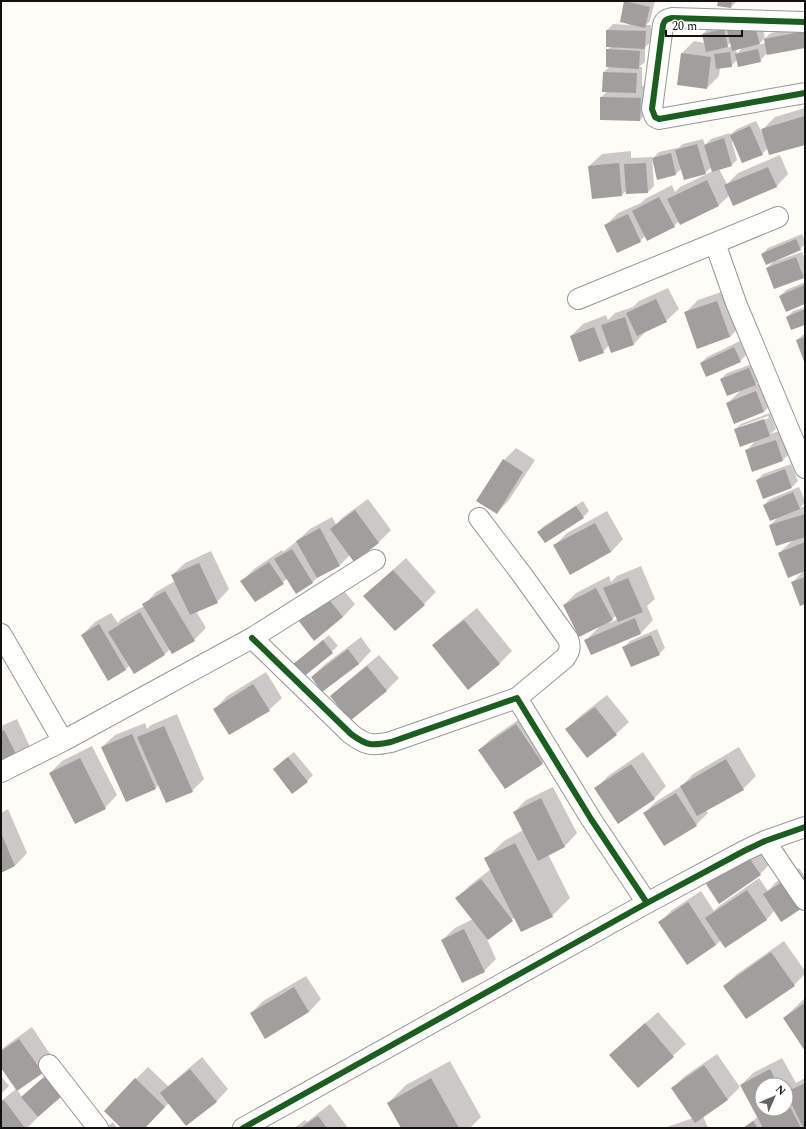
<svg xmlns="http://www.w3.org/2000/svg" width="806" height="1129" font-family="Spectral,serif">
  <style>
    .shadow { fill: #0003; fill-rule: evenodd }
    .building { fill: #a19f9c }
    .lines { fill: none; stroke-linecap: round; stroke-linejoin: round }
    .minor-casing { stroke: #979795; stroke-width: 22 }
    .minor { stroke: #fffffe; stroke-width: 20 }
    .cycleway-casing { stroke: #fff; stroke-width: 8 }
    .cycleway { stroke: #1b5e20; stroke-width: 6 }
  </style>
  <rect width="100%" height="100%" fill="#fdfcf7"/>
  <!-- shadow -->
  <path class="shadow" d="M626 1H655L650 21 646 25H651V42L645 47V62L639 67H642V86H652V107L640 120 601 97 608 91 604 72 610 66 607 50 611 47 607 30 613 24 630 25 621 21Z
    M719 1H737L731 7Z
    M760 18 765 38 771 33 805 27V47L766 54 760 61 737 60 731 66 720 68 719 76 707 88 682 53 694 41 705 43 703 34 709 28ZM765 38V43L758 45ZM731 42 732 47H726ZM743 47 737 54 736 49Z
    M805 108V144L768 148 762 154 734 141 732 142 737 160 731 166 719 169 727 184 738 173 780 155 788 174 776 187 730 195 719 205 680 224 679 221 674 226 645 236 640 241 606 225 618 213 641 203 645 199 672 185 675 192 680 187 713 171 712 167 705 173 682 168 676 174 653 158 659 152 677 148V149L683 144 703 139 705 145 711 139 730 133V135L737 129 756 121 764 137H765L763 129 775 117Z
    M631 151V158L652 157 654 186 648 192 627 193V190L622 195 589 166 602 154Z
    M802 234 805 240V244L800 249 762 254 768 248Z
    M802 252 805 259V276L804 277 767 268 775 260 776 261Z
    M805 282V303L780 296 786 290Z
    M668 288 679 309 666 321 646 331 634 344 612 352 609 345 603 352 571 336 583 324 606 315 608 320 615 313 633 307 639 301Z
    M730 289 742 324 730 337 685 313 698 300Z
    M805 307V324L787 317 793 311Z
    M805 333V362L797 340Z
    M740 341 746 355 740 361 701 363 707 357Z
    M755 363 761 379 755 385 768 380 776 399 764 412 727 404 741 390 721 379 727 373Z
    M770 413 776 429 770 434 788 428 795 448 783 460 746 451 757 439 735 430 741 424ZM768 416 769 418 741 428V426Z
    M516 448 535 460 509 500 497 513 504 460Z
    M791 464 798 481 792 487 757 480 763 474Z
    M799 487 805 501V502L800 508 805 506V603L792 583 804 570 779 553 793 540 770 525 779 516 764 505 770 499Z
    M368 499 391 530 379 542 354 560 350 555 340 565 319 576 312 583 287 579 256 601 242 581 254 569 282 550 283 552 297 541 310 529 332 517 336 524 343 517Z
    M583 501 589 511 583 517 545 542 538 532 544 526Z
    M607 511 623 539 611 552 554 546 567 533Z
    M211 551 229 589 217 602 196 611 206 628 194 640 170 649 165 654 134 673 130 665 125 670 82 635 95 622 111 613 118 623 121 619 144 606V605L156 592 175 581 172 575 185 563Z
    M406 558 436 592 424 604 364 596Z
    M641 566 655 599 647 606 653 620 641 633 592 654 586 640 599 627 564 605 576 593 609 576 611 582 617 576ZM616 615 618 619 609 623Z
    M339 585 355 604 343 617 311 608Z
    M477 608 512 651 499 664 433 645 446 633Z
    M657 629 665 648 659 654 624 647 630 641Z
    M329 635 338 646 302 677 293 665Z
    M361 637 371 651 359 664 323 691 312 677 324 665Z
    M379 655 399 678 386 691 331 696 344 684Z
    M266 672 282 698 269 710 230 734 215 709 227 696Z
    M607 695 629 722 616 734 567 729 579 717Z
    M528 713 554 751 542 763 479 750 492 738Z
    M177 714 204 779 192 791 159 785 155 788 102 747 115 735 145 723 147 729 151 725Z
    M17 719 30 747 1 767V726Z
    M92 746 117 795 105 808 50 773 62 761Z
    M739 747 756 776 743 789 706 810 708 813 696 825 644 813 657 801 683 785 693 774Z
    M294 752 313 775 307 781 280 763Z
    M643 752 666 786 654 799 596 788 608 776Z
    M553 787 577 833 565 846 548 854 570 898 552 916 515 917 487 939 496 959 484 971 442 940 455 928 473 919 457 898 469 886 491 869 485 859 504 841 523 830 514 812 526 800Z
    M8 809 27 853 15 866 1 871V813Z
    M760 843 772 862 760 874 707 885 719 872Z
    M799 868 805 877V905L774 911 767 919 726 946 721 940 716 945 687 964 660 922 672 910 701 891 714 911 719 906 759 878 768 891 776 882Z
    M784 941 805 971V974L794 985 724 986 737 974Z
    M306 976 321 999 309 1012 266 1037 251 1013 263 1001Z
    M805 998V1049L784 1018Z
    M658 1012 686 1044 638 1087 610 1055Z
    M32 1027 54 1060 17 1089 22 1097 58 1065 38 1117 27 1128H1V1101L16 1089 1 1066V1050L7 1045Z
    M717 1054 740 1087 728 1099 703 1116 708 1128H664L693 1118 672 1088 685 1076Z
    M202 1057 228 1089 216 1102 169 1103 144 1128H123L136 1079 148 1067 168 1086Z
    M782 1058 796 1083 805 1078V1128L803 1126 801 1128H743L758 1117 741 1085 753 1073ZM762 1085H786V1109H762Z
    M450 1061 481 1117 470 1128H402L388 1103 406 1085Z
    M1 1076 9 1086 1 1094Z
    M330 1104 348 1128H294L305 1120 307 1122Z
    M113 1122 117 1128H105Z"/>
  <!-- building -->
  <path class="building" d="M624 1 650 7 645 28 620 22Z
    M718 1H732L731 8 717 6Z
    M754 24 760 44 732 51 727 30Z
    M724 29 728 47 706 52 702 34Z
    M606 30 646 31 645 49 606 47Z
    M805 31V48L767 55 764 39Z
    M606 49 640 51 639 69 606 67Z
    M758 49 761 62 738 67 735 54Z
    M730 52 732 67 716 69 714 54Z
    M681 53 711 57 707 89 677 85Z
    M603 72 637 73 636 93 602 92Z
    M600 97 641 98 640 121 600 120Z
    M805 116V145L769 155 761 129Z
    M750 126 763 155 742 163 730 135Z
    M724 138 732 166 712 172 704 145Z
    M697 144 706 174 684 180 675 150Z
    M671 153 676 175 657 180 652 158Z
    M619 163 622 196 592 199 588 166Z
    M646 163 648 193 626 194 624 164Z
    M768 167 777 187 733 206 724 185Z
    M707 180 719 206 680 225 667 199Z
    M659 197 675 227 647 241 632 211Z
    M628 214 641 242 617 253 604 225Z
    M796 239 801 250 766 265 761 254Z
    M796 257 804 278 774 289 766 268Z
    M804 285 805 288V304L786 312 779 296Z
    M656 299 667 322 637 336 626 313Z
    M717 301 730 337 697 349 684 312Z
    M805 309V325L791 330 786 317Z
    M625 317 634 345 611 353 601 325Z
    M594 327 604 353 579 362 570 336Z
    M805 337V364L796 340Z
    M734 347 741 362 706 377 700 363Z
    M749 368 756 385 727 396 720 379Z
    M756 391 764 412 734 424 726 403Z
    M764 419 770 436 740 447 734 429Z
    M776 440 783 461 752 472 745 450Z
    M503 459 523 472 497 514 476 501Z
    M785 469 792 488 763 499 756 480Z
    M793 492 800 509 770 521 763 505Z
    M576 506 584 518 545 543 537 532Z
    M355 510 379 543 354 562 330 529Z
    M805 514V537L776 546 769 525Z
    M595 523 611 552 570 575 553 545Z
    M320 528 340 566 317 578 296 541Z
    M805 542V571L788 578 778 553Z
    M292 549 313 583 296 594 274 559Z
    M269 562 284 584 255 602 240 581Z
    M199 563 218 603 190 615 171 575Z
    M393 570 425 605 395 631 363 596Z
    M805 577V604L800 606 791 582Z
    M628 578 643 612 618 622 603 588Z
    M596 588 613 620 579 637 563 605Z
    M165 591 195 641 172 654 142 604Z
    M327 597 343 617 314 641 298 620Z
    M140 612 165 655 134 674 108 632Z
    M635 618 641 634 591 655 584 640Z
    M464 620 500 664 468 690 432 645Z
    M99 624 126 670 108 681 81 635Z
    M651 635 660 655 631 667 622 647Z
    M323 640 333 653 302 678 292 665Z
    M348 649 359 664 322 692 311 677Z
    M367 666 387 691 350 721 330 696Z
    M253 684 270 711 229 735 213 709Z
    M595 707 617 735 587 758 565 729Z
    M516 724 543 764 505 789 478 750Z
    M164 726 193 792 166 803 137 737Z
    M4 730 19 760 1 768V732Z
    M132 734 156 789 126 802 101 747Z
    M288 757 308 782 292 794 273 769Z
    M80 758 106 809 75 824 49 773Z
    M726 759 744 790 697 816 680 786Z
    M631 764 655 799 618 824 594 788Z
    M676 793 697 826 664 846 643 813Z
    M541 798 565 847 538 861 513 812Z
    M1 833 15 866 1 873Z
    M515 843 553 917 521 932 484 858Z
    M747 855 761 875 719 904 706 884Z
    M481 879 513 921 488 940 455 898Z
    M787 879 804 907 781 922 763 894Z
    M747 890 767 920 725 948 705 918Z
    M688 902 716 945 687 965 658 922Z
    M464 929 485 972 462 983 441 940Z
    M771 952 795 986 746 1019 723 986Z
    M294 987 309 1012 265 1039 250 1013Z
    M805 1003V1051L783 1018Z
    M645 1023 674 1057 638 1088 609 1055Z
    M19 1039 43 1073 17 1091 1 1068V1051Z
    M704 1065 728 1100 695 1123 671 1088Z
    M190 1069 217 1102 186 1126 160 1093Z
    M770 1069 778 1085H762V1109H786V1099L801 1128H763L740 1085Z
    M45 1076 62 1096 38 1117 21 1097Z
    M135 1078 165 1107 145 1128H121L104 1111Z
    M431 1078 459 1128H401L387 1103Z
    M805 1083V1128H803L786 1092Z
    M4 1100 25 1128H1V1102Z
    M318 1116 327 1128H300Z
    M753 1121 758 1128H743Z"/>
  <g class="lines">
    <!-- minor casing -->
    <g class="minor-casing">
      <path id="minor" d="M805 22 672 18C667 19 664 20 663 25L652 109 655 117 659 119 805 93
        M715 243 778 217
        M578 299 715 243 736 303 805 468
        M479 518 523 576 568 639C571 647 570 651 565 658L517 698
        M1 634 63 741
        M252 638 351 734C367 746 372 746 391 742L517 698 591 819 647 903
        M1 772 63 741 252 638 375 560
        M765 841 805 900
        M49 1065 98 1128
        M243 1128 647 903 744 851 765 841 805 827"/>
    </g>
    <!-- minor -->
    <use href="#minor" class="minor"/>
    <!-- cycleway casing -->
    <g class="cycleway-casing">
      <path id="cycleway" d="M805 22 672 18C667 19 664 20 663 25L652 109 655 117 659 119 805 93
        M252 638 351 734C367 746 372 746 391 742L517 698 591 819 647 903
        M243 1128 647 903 744 851 765 841 805 827"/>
    </g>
    <!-- cycleway -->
    <use href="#cycleway" class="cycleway"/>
  </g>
  <!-- border -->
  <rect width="806" height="1129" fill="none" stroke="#111111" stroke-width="4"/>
  <!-- north arrow -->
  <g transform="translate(774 1097) rotate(45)"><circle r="19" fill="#ffffff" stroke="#a0a0a0"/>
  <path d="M0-3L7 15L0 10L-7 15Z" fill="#646362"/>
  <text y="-6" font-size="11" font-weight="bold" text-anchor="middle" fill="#111111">N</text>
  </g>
  <!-- scale -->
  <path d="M666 30v6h76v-6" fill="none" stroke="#111111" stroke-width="2"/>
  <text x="672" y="30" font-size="12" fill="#111111" stroke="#ffffff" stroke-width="3" paint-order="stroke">20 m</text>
</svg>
